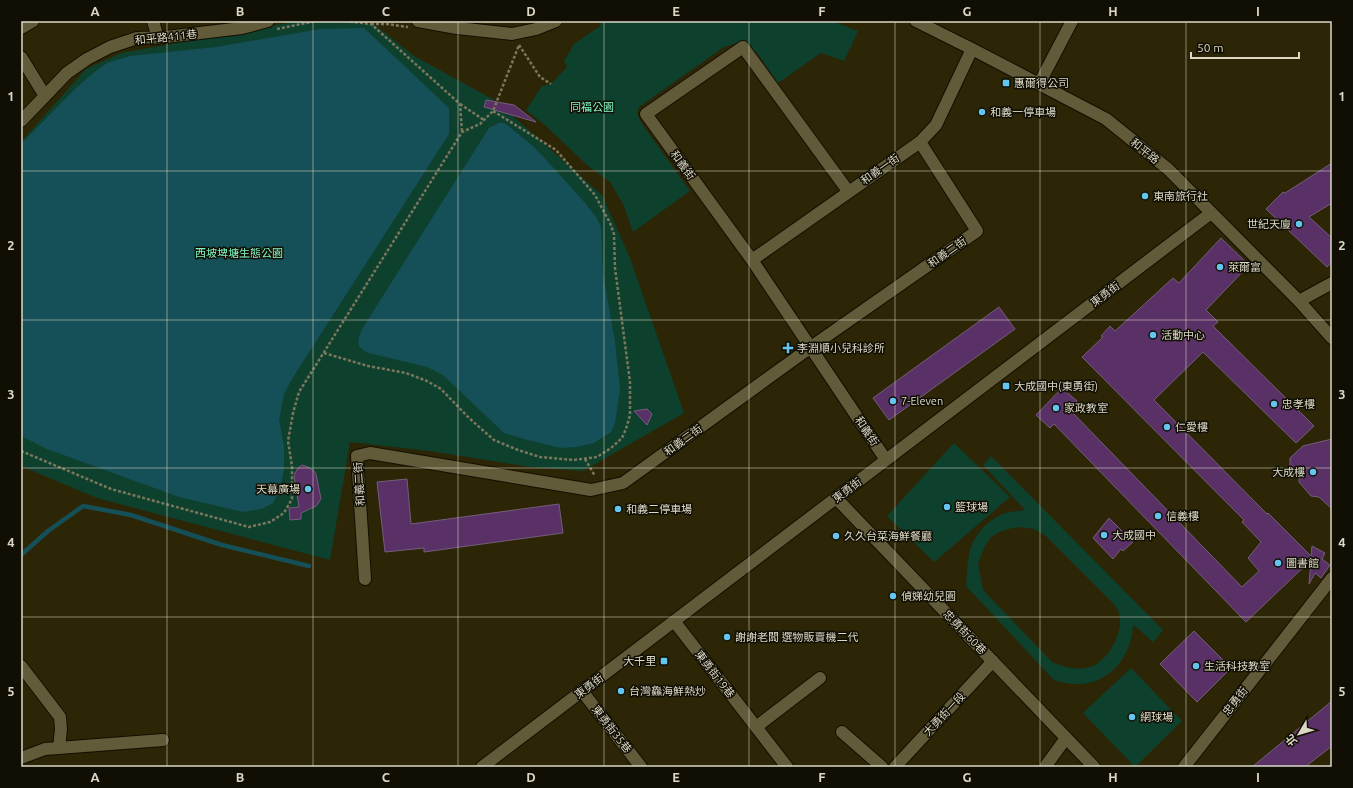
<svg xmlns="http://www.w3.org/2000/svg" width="1353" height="788" font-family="Ubuntu,'Noto Sans TC',sans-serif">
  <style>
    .green { fill: #0e402e; fill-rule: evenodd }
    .water { fill: #154f57 }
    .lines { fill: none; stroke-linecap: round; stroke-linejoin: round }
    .stream { stroke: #154f57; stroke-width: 4.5 }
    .building { fill: #5a3166; stroke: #735e79 }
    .minor-casing { stroke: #130f00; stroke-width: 14 }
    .path { stroke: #7b775d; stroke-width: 2.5; stroke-dasharray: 3 2; stroke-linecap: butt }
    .minor { stroke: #615b3a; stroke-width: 12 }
    .grid { fill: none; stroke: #dbd8c6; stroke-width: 1; stroke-opacity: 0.55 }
    .poi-dot { fill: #64c5ee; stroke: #110f04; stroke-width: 1.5 }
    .labels { text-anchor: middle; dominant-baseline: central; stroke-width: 3; stroke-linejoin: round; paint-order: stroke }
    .street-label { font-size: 11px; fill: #dbd8c6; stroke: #110f04 }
    .poi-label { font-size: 11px; fill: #dbd8c6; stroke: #110f04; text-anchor: start }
    .park-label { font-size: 11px; fill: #80f7c6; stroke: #110f04 }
    .neatline { fill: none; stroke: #dbd8c6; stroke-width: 1.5 }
    .grid-label { font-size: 13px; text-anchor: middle; font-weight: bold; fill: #dbd8c6 }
  </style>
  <rect width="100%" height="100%" fill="#2c2606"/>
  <!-- green -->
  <path class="green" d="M299 21H337L375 25 414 56 496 101 602 195 630 258 684 413 583 471 531 467 429 451 350 442 330 560 97 498 21 466V142L86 69 121 53Z
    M602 21H832L858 31 844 61 821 53 778 83 757 53 743 41 724 47 639 107 637 114 642 124 690 191 633 232 623 204 610 182 587 165 547 127 526 110 542 86 551 84 567 67 564 61 574 44 600 26Z
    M954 443 1010 497 934 562 887 516Z
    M991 456 1163 630 1153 642 1134 625C1132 630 1132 637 1130 643 1121 669 1101 686 1072 684 1066 683 1060 682 1054 680L966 586C967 576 967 565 969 555 972 535 990 517 1009 512 1014 511 1020 511 1025 510L983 465ZM1019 527 1034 529 1046 536 1113 603C1115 606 1117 608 1118 611 1126 629 1109 661 1090 667 1077 671 1064 667 1052 662L983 590 978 564 983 550 990 538 997 533 1008 529Z
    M1131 668 1182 721 1135 767 1083 713Z"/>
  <!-- water -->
  <path class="water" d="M364 28 449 108V134L292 379 284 394 279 420 284 446V469L280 489 273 503 261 509 243 512 179 497 47 449 21 436V144L75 89 92 74 107 63 130 56 216 47 320 29Z
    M499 123H504L510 127 534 147 551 165 586 204 596 217 601 227 603 274 615 342 620 389 615 423 611 432 594 443 577 447 561 448 528 440 504 433 443 375 427 367 369 353C355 347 357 341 362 329L489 128Z"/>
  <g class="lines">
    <!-- stream -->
    <path class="stream" d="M21 555 48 531 83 506 131 515 222 545 309 566"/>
  </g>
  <!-- building -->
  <path class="building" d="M486 100 514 105 536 122 484 107Z
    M1332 163V203L1309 217 1332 238V262L1327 267 1266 209 1283 192 1285 193Z
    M1221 238 1249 265 1206 310 1218 322 1213 326 1314 426 1296 443 1203 352 1154 400 1267 514 1268 513 1311 556 1312 546 1325 553 1322 559 1330 565 1321 578 1315 573 1309 584 1311 560 1246 622 1054 424 1050 428 1036 415 1062 388 1077 401 1069 409 1242 587 1259 571 1248 558 1261 542 1242 522 1244 520 1082 357 1103 337 1101 336 1110 326 1115 331 1173 278 1179 283Z
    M999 307 1015 329 889 420 873 398Z
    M647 409 652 414 647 425 634 411Z
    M1332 439V509L1319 497 1311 496 1299 482V477L1290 467V458L1303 446Z
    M302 465 308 467 314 471 316 474 321 499 316 506 301 513V519L290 520 289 508 299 507 294 475 298 468Z
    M407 479 411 524 559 504 563 533 424 552V548L385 552 377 482Z
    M1109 518 1133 542 1123 551 1121 549 1113 559 1093 538Z
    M1194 631 1231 668 1197 702 1160 664Z
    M1332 701V746L1305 767H1252Z"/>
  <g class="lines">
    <!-- minor casing -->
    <g class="minor-casing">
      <path id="minor" d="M153 21 158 38
        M418 21 457 28 512 34 536 29 556 21
        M916 21 972 49 1106 119 1168 169 1299 301 1332 338
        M21 28 33 21
        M21 57 45 96
        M1039 84 1072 21
        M21 121 67 73 87 59 110 47 137 38 166 37 242 28 268 21
        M848 191 743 47 646 114 752 260 886 460
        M752 260 920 142 936 125 972 49
        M1299 301 1332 283
        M836 498 1094 767
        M365 579 357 456 370 453 591 490 623 483 811 347 977 231 920 142
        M674 621 787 767
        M21 666 60 717 61 729 59 748
        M582 691 641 767
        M756 727 820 678
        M842 732 882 767
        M21 758 45 749 163 740
        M482 767 1211 213
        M895 767 993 661
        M1045 767 1066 738
        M1184 767 1332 578"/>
    </g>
    <!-- path -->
    <path class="path" d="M345 21 371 24 460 104 462 132
      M371 24H387L408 27
      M277 29 316 21
      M519 45 540 77 551 84
      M460 104 484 120
      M324 353 368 366 406 373 427 381 441 389 469 418 494 440 518 450 540 457 574 460 597 457 611 448 622 438 626 429 630 415V382L615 268 614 234 610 223 595 195 556 150 493 111
      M21 451 111 489 249 527 270 522 284 513 292 499V466L288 441 293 413 299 392 462 132 480 124 493 111 519 45
      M585 459 595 476"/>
    <!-- minor -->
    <use href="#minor" class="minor"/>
  </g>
  <!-- grid -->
  <path class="grid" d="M167 21V767M313 21V767M458 21V767M604 21V767M749 21V767M895 21V767M1040 21V767M1186 21V767M21 171H1332M21 320H1332M21 468H1332M21 617H1332"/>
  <!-- markers -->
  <g class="poi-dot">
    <rect x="1002" y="79" width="8" height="8" rx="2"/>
    <circle cx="982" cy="112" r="4"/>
    <circle cx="1145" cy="196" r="4"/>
    <circle cx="1299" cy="224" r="4"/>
    <circle cx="1220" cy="267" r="4"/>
    <circle cx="1153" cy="335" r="4"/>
    <path d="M786 342h4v4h4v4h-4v4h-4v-4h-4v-4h4z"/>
    <rect x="1002" y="382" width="8" height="8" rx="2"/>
    <circle cx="893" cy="401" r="4"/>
    <circle cx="1274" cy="404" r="4"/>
    <circle cx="1056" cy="408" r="4"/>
    <circle cx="1167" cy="427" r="4"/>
    <circle cx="1313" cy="472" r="4"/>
    <circle cx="308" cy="489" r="4"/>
    <circle cx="947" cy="507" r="4"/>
    <circle cx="618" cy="509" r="4"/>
    <circle cx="1158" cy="516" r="4"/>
    <circle cx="1104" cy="535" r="4"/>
    <circle cx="836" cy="536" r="4"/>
    <circle cx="1278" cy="563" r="4"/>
    <circle cx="893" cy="596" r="4"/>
    <circle cx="727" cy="637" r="4"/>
    <rect x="660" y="657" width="8" height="8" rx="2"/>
    <circle cx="1196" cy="666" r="4"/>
    <circle cx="621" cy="691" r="4"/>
    <circle cx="1132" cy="717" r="4"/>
  </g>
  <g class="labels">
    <!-- street labels -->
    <g class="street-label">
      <text transform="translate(166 37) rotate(-6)">和平路411巷</text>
      <text transform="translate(1145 151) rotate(39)">和平路</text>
      <text transform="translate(683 165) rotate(54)">和義街</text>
      <text transform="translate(880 169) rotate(-35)">和義一街</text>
      <text transform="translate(947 252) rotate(-35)">和義二街</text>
      <text transform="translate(1105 294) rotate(-37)">東勇街</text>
      <text transform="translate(867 431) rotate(56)">和義街</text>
      <text transform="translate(683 440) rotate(-36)">和義二街</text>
      <text transform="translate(359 484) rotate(-94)">和義二街</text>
      <text transform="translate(847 490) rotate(-37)">東勇街</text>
      <text transform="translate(965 632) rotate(46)">忠勇街60巷</text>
      <text transform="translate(715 674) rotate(52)">東勇街19巷</text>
      <text transform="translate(589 686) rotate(-37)">東勇街</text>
      <text transform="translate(1235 701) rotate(-52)">忠勇街</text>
      <text transform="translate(944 714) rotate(-47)">大勇街一段</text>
      <text transform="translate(612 729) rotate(52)">東勇街35巷</text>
    </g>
    <!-- poi labels -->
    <g class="poi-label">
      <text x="1014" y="83">惠爾得公司</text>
      <text x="990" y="112">和義一停車場</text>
      <text x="1153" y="196">東南旅行社</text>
      <text x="1291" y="224" text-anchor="end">世紀天廈</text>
      <text x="1228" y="267">萊爾富</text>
      <text x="1161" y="335">活動中心</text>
      <text x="797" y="348">李淵順小兒科診所</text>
      <text x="1014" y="386">大成國中(東勇街)</text>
      <text x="901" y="401">7-Eleven</text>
      <text x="1282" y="404">忠孝樓</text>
      <text x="1064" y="408">家政教室</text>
      <text x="1175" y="427">仁愛樓</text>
      <text x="1305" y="472" text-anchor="end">大成樓</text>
      <text x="300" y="489" text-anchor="end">天幕廣場</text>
      <text x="955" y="507">籃球場</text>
      <text x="626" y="509">和義二停車場</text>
      <text x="1166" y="516">信義樓</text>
      <text x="1112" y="535">大成國中</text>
      <text x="844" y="536">久久台菜海鮮餐廳</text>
      <text x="1286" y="563">圖書館</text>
      <text x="901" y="596">偵娣幼兒園</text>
      <text x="735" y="637">謝謝老闆 選物販賣機二代</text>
      <text x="656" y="661" text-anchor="end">大千里</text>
      <text x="1204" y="666">生活科技教室</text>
      <text x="629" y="691">台灣鱻海鮮熱炒</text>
      <text x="1140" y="717">網球場</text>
    </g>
    <!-- park labels -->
    <g class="park-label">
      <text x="592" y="107">同福公園</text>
      <text x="239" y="253">西坡埤塘生態公園</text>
    </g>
  </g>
  <!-- border -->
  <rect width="1353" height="788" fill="none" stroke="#110f04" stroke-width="44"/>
  <!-- north arrow -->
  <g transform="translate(1299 734) rotate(232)" stroke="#110f04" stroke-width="3" paint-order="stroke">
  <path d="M0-3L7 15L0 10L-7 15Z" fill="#dbd8c6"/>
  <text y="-6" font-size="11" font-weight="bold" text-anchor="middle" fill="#dbd8c6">北</text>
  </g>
  <!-- scale -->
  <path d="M1191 52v6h108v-6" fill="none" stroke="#dbd8c6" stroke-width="2"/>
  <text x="1197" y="52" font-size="12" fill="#dbd8c6" stroke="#110f04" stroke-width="3" paint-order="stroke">50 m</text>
  <rect x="22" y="22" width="1309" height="744" class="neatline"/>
  <g class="grid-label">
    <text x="95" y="16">A</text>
    <text x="240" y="16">B</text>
    <text x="386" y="16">C</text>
    <text x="531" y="16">D</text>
    <text x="676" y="16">E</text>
    <text x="822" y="16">F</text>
    <text x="967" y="16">G</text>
    <text x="1113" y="16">H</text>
    <text x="1258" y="16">I</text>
    <text x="11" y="101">1</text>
    <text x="1342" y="101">1</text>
    <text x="11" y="250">2</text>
    <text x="1342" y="250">2</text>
    <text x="11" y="399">3</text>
    <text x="1342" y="399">3</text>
    <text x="11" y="547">4</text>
    <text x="1342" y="547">4</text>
    <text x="11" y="696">5</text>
    <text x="1342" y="696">5</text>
    <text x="95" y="782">A</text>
    <text x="240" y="782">B</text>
    <text x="386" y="782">C</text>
    <text x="531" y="782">D</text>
    <text x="676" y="782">E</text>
    <text x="822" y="782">F</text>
    <text x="967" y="782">G</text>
    <text x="1113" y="782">H</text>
    <text x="1258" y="782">I</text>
  </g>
</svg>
